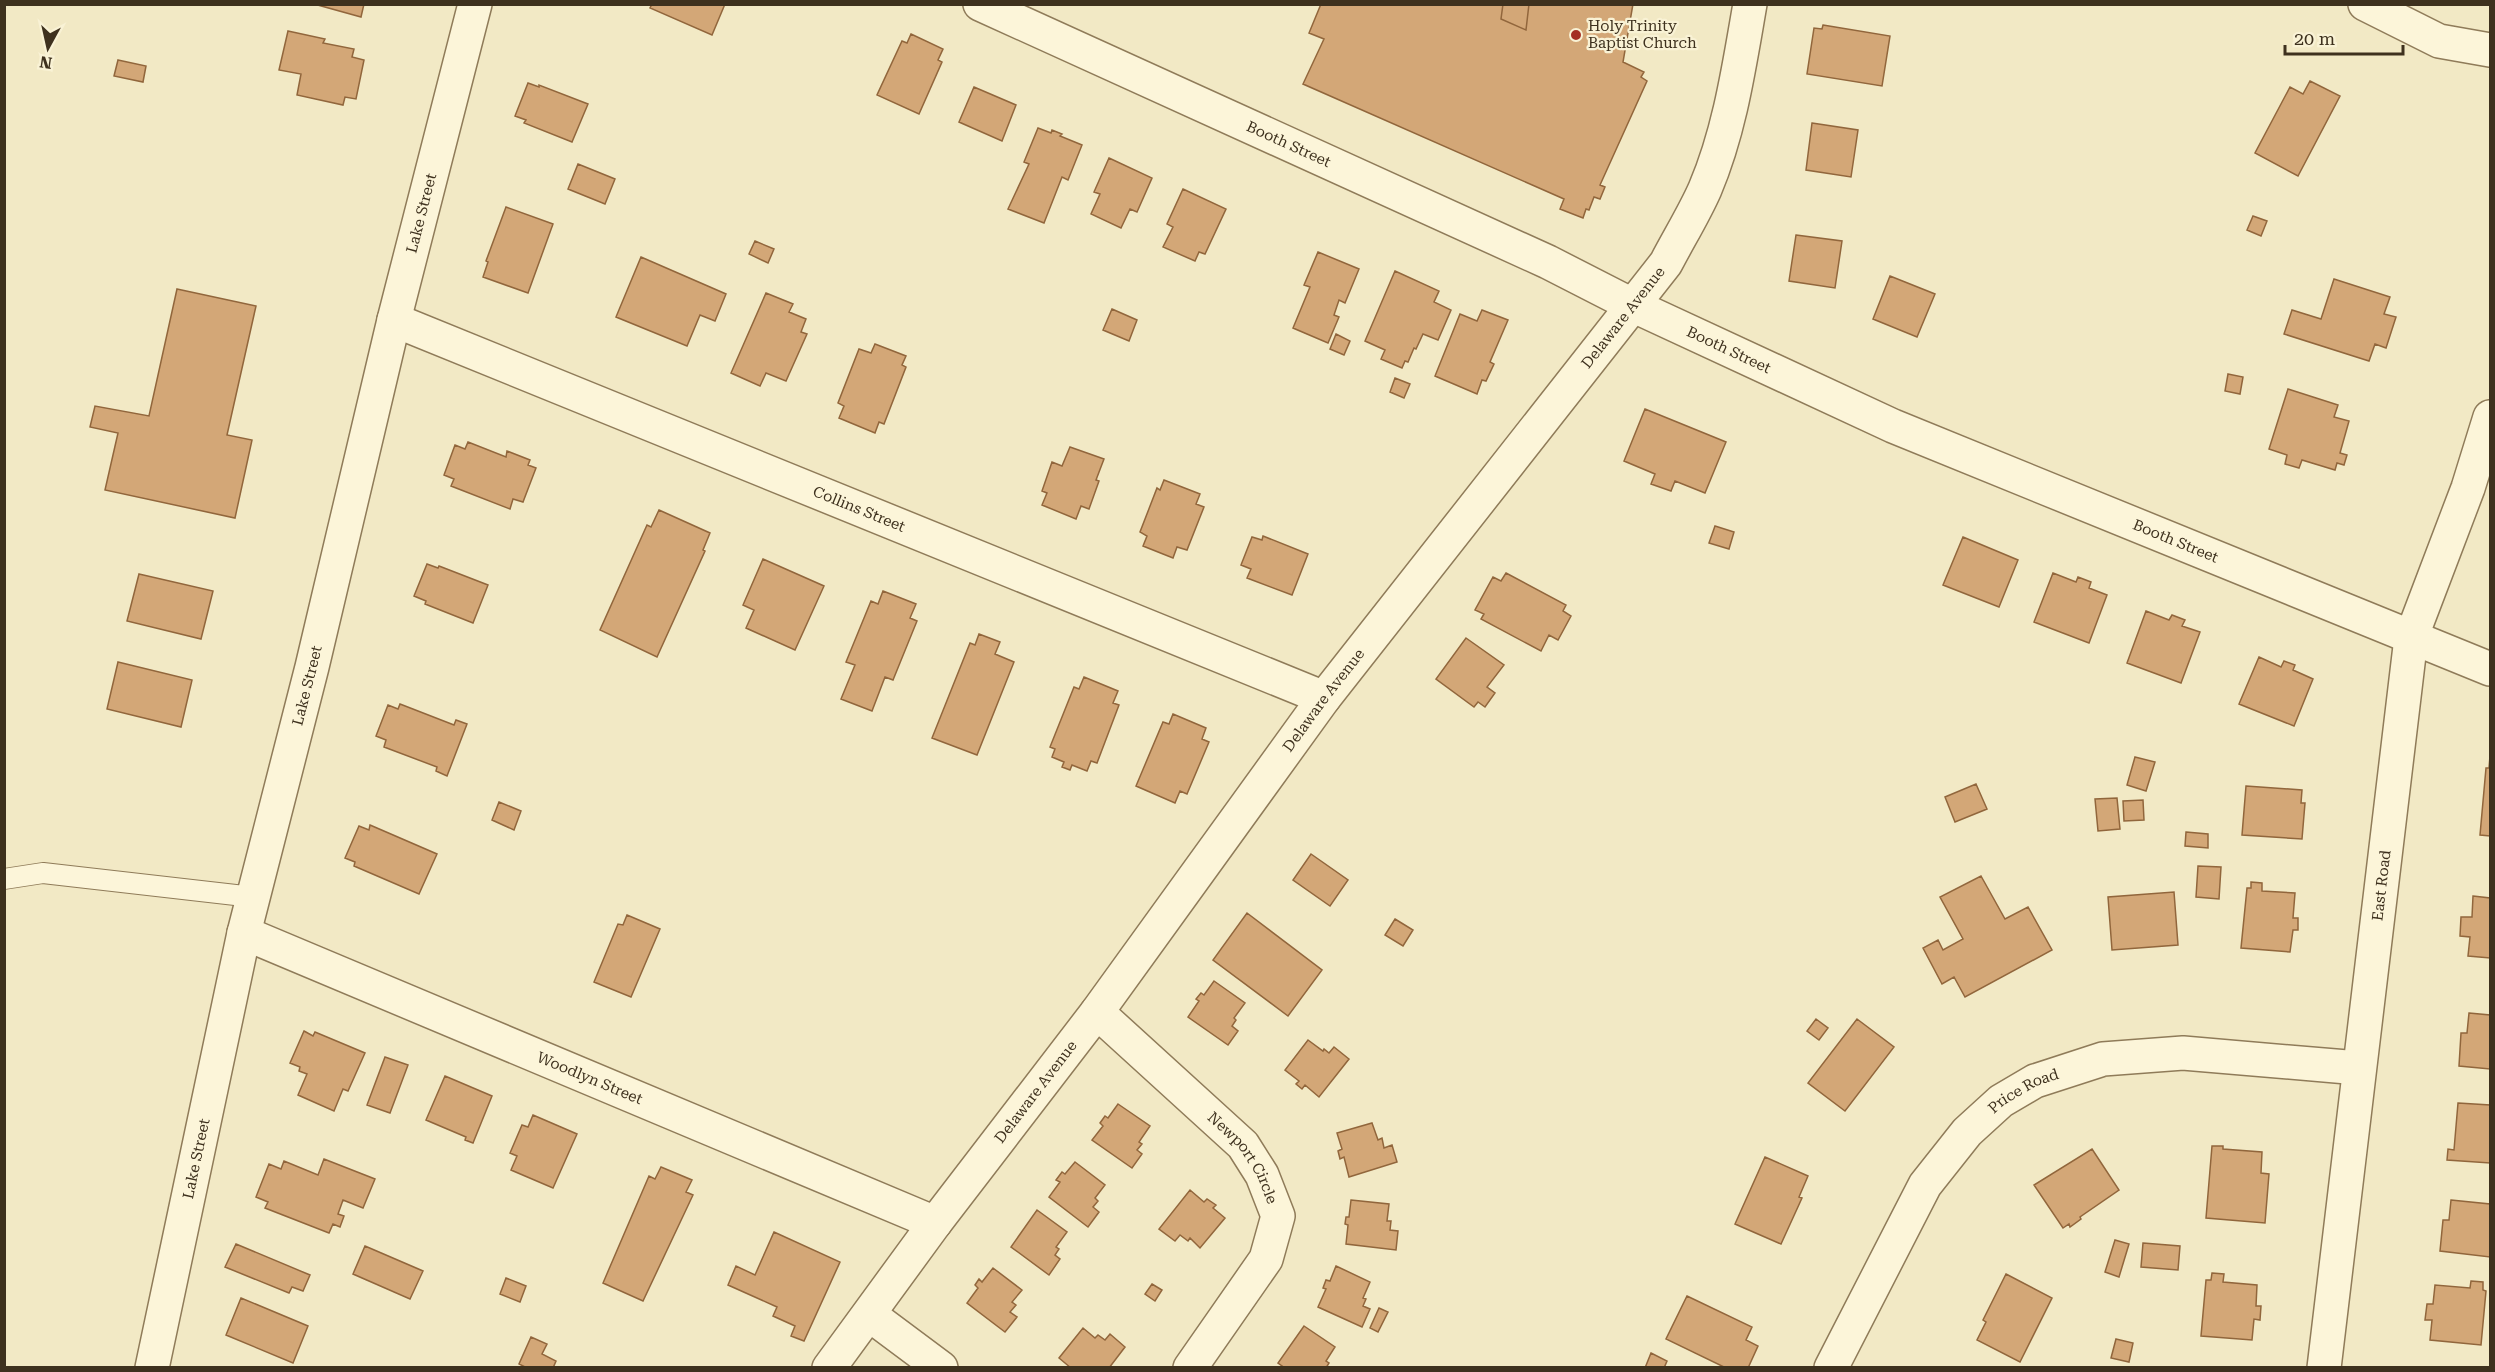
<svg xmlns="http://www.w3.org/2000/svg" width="2495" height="1372" font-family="'Roboto Serif',serif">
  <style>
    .building { fill: #d3a777; stroke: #91663c; stroke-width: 1.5 }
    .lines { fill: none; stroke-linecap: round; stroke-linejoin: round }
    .service-casing { stroke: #8f7b59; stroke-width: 22 }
    .minor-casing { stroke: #8f7b59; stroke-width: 36 }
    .tertiary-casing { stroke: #8f7b59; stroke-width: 36 }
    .service { stroke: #fcf5d9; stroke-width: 20 }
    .minor { stroke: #fcf5d9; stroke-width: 33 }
    .tertiary { stroke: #fcf5d9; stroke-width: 33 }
    .poi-dot { fill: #a42f23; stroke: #f9f2d5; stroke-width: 2 }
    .labels { text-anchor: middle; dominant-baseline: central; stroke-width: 4.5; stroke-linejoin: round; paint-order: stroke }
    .poi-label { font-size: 15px; fill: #3e311e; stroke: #f9f2d5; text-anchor: start }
    .street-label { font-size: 15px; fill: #3e311e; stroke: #f9f2d5 }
  </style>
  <rect width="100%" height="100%" fill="#f2e9c5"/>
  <!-- building -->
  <path class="building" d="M314 4H364L361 17Z
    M652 4H725L712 35 650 8Z
    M1321 4H1503L1501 19 1526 30 1529 4H1633L1623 62 1644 72 1641 77 1647 81 1600 185 1605 187 1600 199 1594 197 1589 210 1586 209 1583 218 1560 209 1564 199 1303 84 1324 39 1309 33Z
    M1321 4H1633L1623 62 1644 72 1641 77 1647 81 1600 185 1605 187 1600 199 1594 197 1589 210 1586 209 1583 218 1560 209 1564 199 1303 84 1324 39 1309 33Z
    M1823 25 1890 36 1882 86 1807 74 1814 28 1822 29Z
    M288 31 325 39 323 43 354 49 352 57 364 60 356 99 345 97 343 105 297 95 301 74 279 70Z
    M911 34 943 49 938 60 942 62 919 114 877 95 902 41 907 43Z
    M118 60 146 66 143 82 114 76Z
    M2310 81 2340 96 2298 176 2255 153 2290 87 2303 94Z
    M528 83 539 87V85L588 104 572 142 524 123 526 120 515 116Z
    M974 87 1016 105 1002 141 959 122Z
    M1812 123 1858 130 1851 177 1806 170Z
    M1038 128 1051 133 1052 130 1062 134 1060 136 1082 145 1068 180 1062 177 1044 223 1008 209 1029 164 1024 162Z
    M1109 158 1152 178 1137 212 1130 209 1121 228 1091 214 1100 194 1094 192Z
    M578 164 615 179 605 204 568 189Z
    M1183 189 1226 209 1205 254 1199 252 1195 261 1163 247 1173 227 1167 224Z
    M506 207 553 224 528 293 483 277 488 262 486 261Z
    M2253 216 2267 221 2261 236 2247 230Z
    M1796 235 1842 241 1835 288 1789 281Z
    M755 241 774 249 768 263 749 254Z
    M1318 252 1359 269 1345 303 1339 300 1334 315 1339 317 1328 343 1293 328 1310 287 1304 285Z
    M641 257 726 294 715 321 700 315 687 346 616 317Z
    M1395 271 1439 291 1434 302 1451 310 1438 340 1423 334 1416 349 1414 348 1408 362 1405 361 1402 368 1381 359 1385 350 1365 341Z
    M1890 276 1935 294 1917 337 1873 319Z
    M2334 279 2390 297 2384 314 2396 317 2386 348 2375 344 2369 361 2284 334 2292 310 2321 319Z
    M177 289 256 306 227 435 252 440 235 518 105 490 118 433 90 427 95 406 149 416Z
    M766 293 793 304 789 312 806 319 801 332 807 334 786 381 766 373 760 386 731 373Z
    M1112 309 1137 320 1129 341 1103 330Z
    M1482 310 1508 320 1490 362 1494 364 1486 381 1482 380 1477 394 1435 376 1460 314 1477 321Z
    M1336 334 1350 341 1344 355 1330 349Z
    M875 344 906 356 902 365 906 367 884 424 879 422 875 433 839 418 844 406 838 403 859 349 871 353Z
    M2228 374 2243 377 2240 394 2225 391Z
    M1395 378 1410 384 1404 398 1390 392Z
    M2288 389 2338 405 2334 417 2349 421 2340 453 2347 455 2344 465 2337 463 2335 470 2302 460 2299 468 2285 464 2287 455 2269 449Z
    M1645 409 1726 442 1705 493 1675 481 1671 491 1651 484 1655 474 1624 461Z
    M468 442 506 457 507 451 530 460 528 465 536 468 523 502 513 499 510 509 451 486 454 479 444 475 455 445 465 449Z
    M1070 447 1104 459 1096 480 1099 481 1089 509 1081 506 1076 519 1042 505 1047 493 1042 491 1052 462 1062 466Z
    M1164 480 1200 494 1196 504 1204 507 1187 550 1177 547 1173 558 1143 546 1147 536 1140 532 1157 488 1160 490Z
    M659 510 710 533 703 550 705 551 657 657 600 630 647 525 651 527Z
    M1715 526 1734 532 1729 549 1709 543Z
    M1263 536 1308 554 1292 595 1247 578 1251 569 1241 565 1252 537 1262 540Z
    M1963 537 2018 560 1999 607 1943 585Z
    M763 559 824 586 795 650 746 628 754 610 743 605Z
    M427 564 438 568 439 566 488 585 473 623 425 604 426 601 414 596Z
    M1506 573 1566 605 1563 611 1571 616 1558 640 1549 635 1541 651 1481 619 1484 614 1475 610 1493 577 1501 581Z
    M2053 573 2076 582 2078 577 2091 582 2089 588 2107 595 2089 643 2034 622Z
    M139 574 213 591 201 639 127 621Z
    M883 591 916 604 910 618 917 621 893 680 885 677 872 711 841 699 855 665 846 662 871 601 878 604Z
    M2146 611 2169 620 2172 615 2185 620 2182 626 2200 632 2181 683 2127 663Z
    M979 634 1000 642 995 654 1014 662 977 755 932 738 970 643 975 645Z
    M1466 638 1504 665 1487 687 1495 693 1485 707 1478 702 1474 707 1436 679Z
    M2259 657 2281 667 2284 661 2295 665 2293 670 2313 679 2294 726 2239 704Z
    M118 662 192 680 181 727 107 709Z
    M1084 677 1118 691 1113 703 1119 705 1097 763 1091 761 1087 771 1072 765 1070 770 1062 767 1064 762 1052 757 1055 749 1050 747 1074 687 1079 689Z
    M400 704 454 725 456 720 467 724 447 776 436 771 437 767 384 747 386 740 376 736 388 705 398 709Z
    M1173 714 1206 728 1202 739 1209 742 1187 794 1180 791 1175 803 1136 786 1163 722 1169 724Z
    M2490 756V836L2480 835 2486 768H2489Z
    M2135 757 2155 762 2146 791 2127 785Z
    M1976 784 1987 809 1955 822 1945 797Z
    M2246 786 2302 790 2301 803H2305L2302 839 2242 835Z
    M2117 798 2120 829 2098 831 2095 799Z
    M2143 800 2144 820 2124 821 2123 801Z
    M499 802 521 811 514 830 492 820Z
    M370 825 437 854 419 894 354 866 355 862 345 858 359 826 369 830Z
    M2186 832 2208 834V848L2185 846Z
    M1311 854 1348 880 1330 906 1293 880Z
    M2198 866 2221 867 2219 899 2196 897Z
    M1981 876 2005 919 2028 907 2052 950 1965 997 1954 977 1942 984 1923 948 1938 940 1943 950 1963 939 1940 897Z
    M2251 882 2262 883V891L2295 893 2293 918H2298V930H2293L2290 952 2241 948 2247 888H2251Z
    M2174 892 2178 945 2112 950 2108 897Z
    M2473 896 2490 898V958L2468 956 2470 937 2460 936 2461 917H2472Z
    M1247 913 1322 970 1288 1016 1213 960Z
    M627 915 660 929 631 997 594 982 618 924 623 925Z
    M1395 919 1413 930 1403 946 1385 935Z
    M1214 981 1245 1003 1234 1018 1236 1020 1232 1026 1238 1031 1228 1045 1188 1017 1199 1001 1196 999 1201 993 1204 995Z
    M2469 1013 2490 1015V1069L2459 1066 2461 1033H2467Z
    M1816 1019 1828 1028 1819 1040 1807 1031Z
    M1857 1019 1894 1047 1845 1111 1808 1083Z
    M304 1031 313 1036 315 1032 365 1053 348 1091 343 1089 334 1111 298 1095 307 1074 299 1071 300 1067 290 1063Z
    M1308 1040 1323 1051 1324 1049 1329 1053 1334 1047 1349 1059 1319 1097 1305 1085 1302 1089 1296 1084 1299 1081 1285 1070Z
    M385 1057 408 1065 390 1113 367 1105Z
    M445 1076 492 1096 473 1143 465 1140 466 1137 426 1120Z
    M2458 1103 2490 1105V1163L2447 1160 2448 1149 2454 1150Z
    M1118 1104 1150 1126 1139 1142 1142 1144 1137 1150 1142 1154 1132 1168 1092 1140 1103 1126 1100 1123 1105 1116 1108 1118Z
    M533 1115 577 1134 553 1188 511 1170 517 1156 510 1153 522 1125 528 1127Z
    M1372 1123 1378 1140 1382 1138 1384 1148 1392 1145 1397 1162 1349 1177 1344 1157 1340 1159 1338 1151 1342 1149 1337 1133Z
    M2212 1146H2223V1149L2262 1152 2261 1173 2269 1174 2265 1223 2206 1218Z
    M2092 1149 2119 1190 2080 1217 2081 1219 2070 1227 2069 1224 2063 1228 2034 1185Z
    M1765 1157 1808 1176 1799 1197 1802 1198 1781 1244 1735 1224Z
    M324 1159 375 1179 363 1208 343 1200 338 1214 344 1216 340 1227 333 1224 329 1233 265 1208 268 1202 256 1197 269 1164 281 1169 284 1161 318 1175Z
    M1075 1162 1105 1185 1095 1198 1098 1201 1093 1207 1099 1212 1088 1227 1049 1197 1060 1182 1056 1180 1062 1172 1065 1174Z
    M661 1167 692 1180 686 1192 693 1195 643 1301 603 1283 649 1176 655 1179Z
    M1190 1190 1204 1202 1207 1199 1216 1205 1213 1208 1225 1218 1200 1248 1190 1238 1188 1241 1180 1235 1175 1241 1159 1229Z
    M1351 1200 1389 1204 1387 1221H1391L1390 1230 1398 1231 1396 1250 1346 1244 1348 1225 1345 1224 1346 1217H1349Z
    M2451 1200 2490 1204V1257L2440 1251 2443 1220H2449Z
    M1037 1210 1067 1232 1056 1247 1059 1249 1055 1255 1060 1259 1049 1275 1011 1247Z
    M774 1232 840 1262 804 1341 791 1336 795 1326 773 1316 777 1307 728 1285 736 1266 755 1275Z
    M2115 1240 2129 1244 2119 1277 2105 1272Z
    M2143 1243 2180 1246 2178 1270 2141 1267Z
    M236 1244 310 1275 303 1291 292 1287 289 1293 225 1267Z
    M365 1246 423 1271 410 1299 353 1274Z
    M1336 1266 1370 1282 1363 1298 1366 1299 1363 1306 1370 1309 1362 1327 1318 1307 1326 1289 1323 1288 1326 1280 1330 1281Z
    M993 1268 1022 1290 1012 1302 1016 1305 1010 1312 1017 1317 1005 1332 967 1303 978 1288 975 1285 979 1279 982 1282Z
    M2212 1273 2224 1274 2223 1282 2257 1285 2256 1306H2261L2260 1320 2254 1319 2252 1340 2201 1336 2206 1280H2211Z
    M2006 1274 2052 1298 2020 1362 1977 1340 1986 1322 1983 1320Z
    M506 1278 526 1286 520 1302 500 1294Z
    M2471 1281 2483 1282V1290L2486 1291 2481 1345 2430 1340 2432 1320H2425L2427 1304H2433L2435 1285 2470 1288Z
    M1152 1284 1162 1290 1155 1301 1145 1294Z
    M1687 1296 1752 1327 1746 1340 1758 1346 1748 1368H1726L1666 1339Z
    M241 1298 308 1326 293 1363 226 1335Z
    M1379 1308 1388 1312 1378 1332 1370 1328Z
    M1304 1326 1335 1347 1326 1361 1329 1363 1326 1368H1285L1278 1363Z
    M1083 1328 1095 1338 1098 1335 1105 1340 1110 1334 1125 1347 1109 1368H1071L1059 1358Z
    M531 1337 547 1344 542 1354 556 1361 553 1368H527L519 1364Z
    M2116 1339 2133 1343 2129 1362 2111 1358Z
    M1651 1353 1667 1361 1664 1368H1645Z"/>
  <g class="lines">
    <!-- service casing -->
    <g class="service-casing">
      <path id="service" d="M4 879 43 873 253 897"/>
    </g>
    <!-- minor casing -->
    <g class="minor-casing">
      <g id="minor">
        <path id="s1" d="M980 4 1548 262 1632 305 1893 426 2490 669"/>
        <path d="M2365 4 2439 41 2490 50"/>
        <path id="s2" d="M394 320 1324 698"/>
        <path id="s3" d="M244 933 935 1223"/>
        <path id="s4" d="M1097 1012 1243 1145 1262 1175 1278 1216 1266 1259 1190 1368"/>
        <path d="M870 1315 941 1368"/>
        <path id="s5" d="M829 1368 935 1223 1097 1012 1324 698 1666 263C1679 238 1694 214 1705 189 1730 130 1739 67 1750 4"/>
        <path id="s6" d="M1831 1368 1925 1185 1967 1132 2001 1101 2035 1081 2103 1059 2183 1053 2359 1068"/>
        <path id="s7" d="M2324 1368 2411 638 2468 488 2490 417"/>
      </g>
    </g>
    <!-- tertiary casing -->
    <g class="tertiary-casing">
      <g id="tertiary">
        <path id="s8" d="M152 1368 244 933 312 667 394 320 475 4"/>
      </g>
    </g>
    <!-- service -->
    <use href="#service" class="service"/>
    <!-- minor -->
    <use href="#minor" class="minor"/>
    <!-- tertiary -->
    <use href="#tertiary" class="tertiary"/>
  </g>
  <!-- markers -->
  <circle class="poi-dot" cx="1576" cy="35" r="6"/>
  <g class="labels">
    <!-- poi labels -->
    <g class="poi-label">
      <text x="1588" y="26">Holy Trinity<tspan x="1588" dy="17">Baptist Church</tspan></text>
    </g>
    <!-- street labels -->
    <g class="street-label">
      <text stroke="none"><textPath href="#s1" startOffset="339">Booth Street</textPath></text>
      <text stroke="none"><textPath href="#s8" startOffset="1186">Lake Street</textPath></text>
      <text stroke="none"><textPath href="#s5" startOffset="1317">Delaware Avenue</textPath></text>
      <text stroke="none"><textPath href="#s1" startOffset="825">Booth Street</textPath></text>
      <text stroke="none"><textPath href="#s2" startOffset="502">Collins Street</textPath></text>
      <text stroke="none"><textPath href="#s1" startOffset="1311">Booth Street</textPath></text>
      <text stroke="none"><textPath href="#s8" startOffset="700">Lake Street</textPath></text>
      <text stroke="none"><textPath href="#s5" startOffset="831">Delaware Avenue</textPath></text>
      <text stroke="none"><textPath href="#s7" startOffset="486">East Road</textPath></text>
      <text stroke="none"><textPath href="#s3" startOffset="375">Woodlyn Street</textPath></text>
      <text stroke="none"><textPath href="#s5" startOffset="345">Delaware Avenue</textPath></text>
      <text stroke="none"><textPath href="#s6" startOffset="344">Price Road</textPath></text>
      <text stroke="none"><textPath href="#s8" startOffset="214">Lake Street</textPath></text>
      <text stroke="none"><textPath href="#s4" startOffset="208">Newport Circle</textPath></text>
    </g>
  </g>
  <!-- border -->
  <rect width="2495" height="1372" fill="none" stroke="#3e311e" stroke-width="12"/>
  <!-- north arrow -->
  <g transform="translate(48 48) rotate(188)" stroke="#f9f2d5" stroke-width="4.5" paint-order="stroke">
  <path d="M0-4.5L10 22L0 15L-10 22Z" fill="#3e311e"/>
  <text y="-9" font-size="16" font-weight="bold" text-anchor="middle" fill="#3e311e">N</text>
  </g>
  <!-- scale -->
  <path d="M2285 45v9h118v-9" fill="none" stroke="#3e311e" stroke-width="3"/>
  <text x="2294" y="45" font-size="18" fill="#3e311e" stroke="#f9f2d5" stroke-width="4.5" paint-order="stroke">20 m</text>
</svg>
